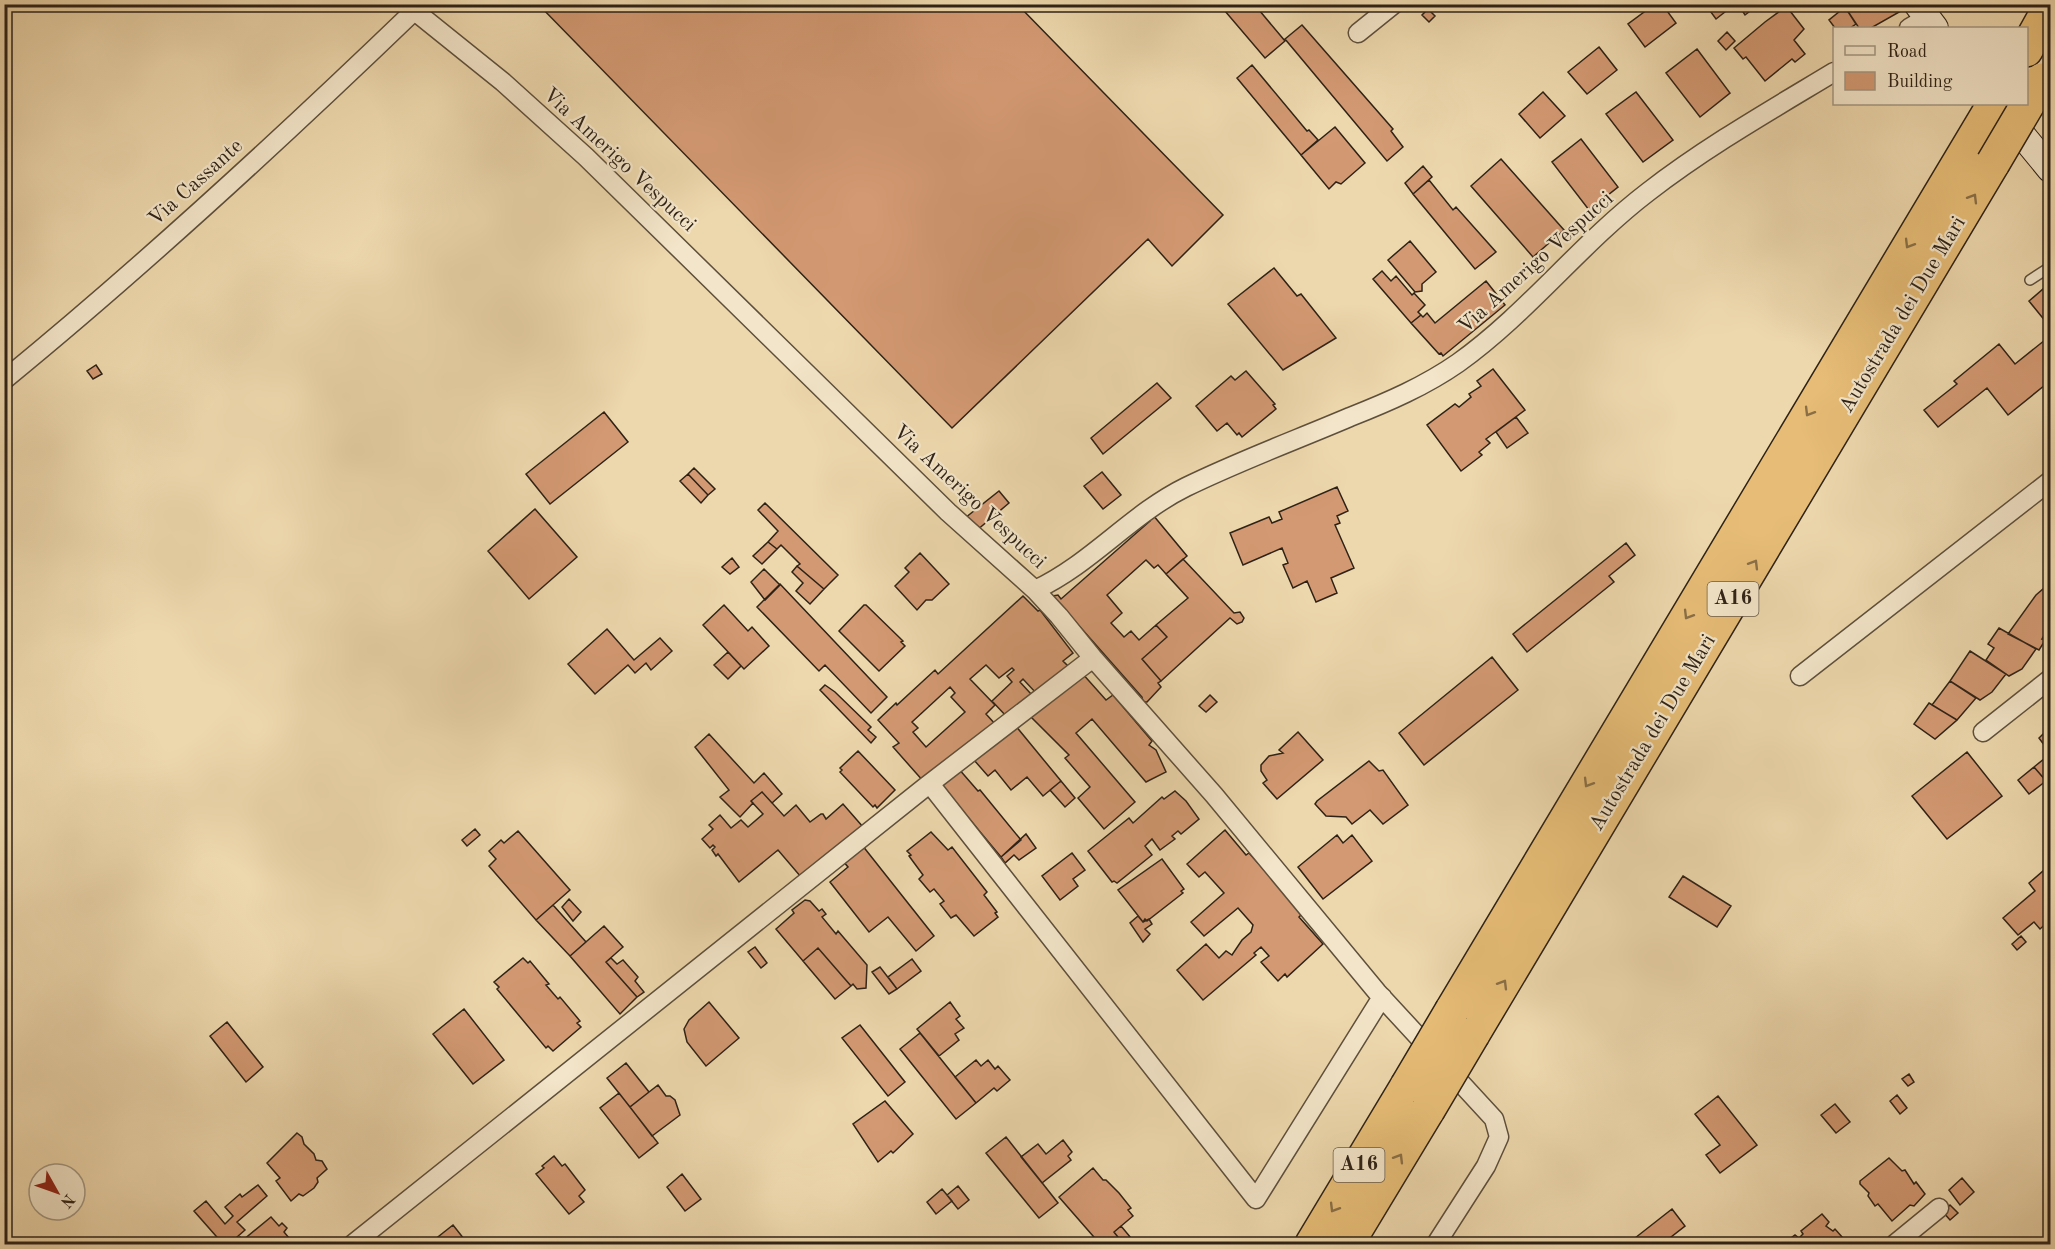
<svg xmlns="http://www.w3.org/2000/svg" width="2055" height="1249" font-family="'Old Standard TT',serif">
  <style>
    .building { fill: #d39972; stroke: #2e2217; stroke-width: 1.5; fill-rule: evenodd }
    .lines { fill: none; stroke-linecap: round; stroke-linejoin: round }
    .lane-casing { stroke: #5e4f3c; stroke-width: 12 }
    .street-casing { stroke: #5e4f3c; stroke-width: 21 }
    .secondary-casing { stroke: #2e2217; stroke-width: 28 }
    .highway-casing { stroke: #2e2217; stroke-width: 36 }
    .lane { stroke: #f3e5c9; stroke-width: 9 }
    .street { stroke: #f3e5c9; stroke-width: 18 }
    .secondary { stroke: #f3e5c9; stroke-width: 26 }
    .highway { stroke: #e6bc76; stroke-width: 33 }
    .highway-bridge-casing { stroke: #2e2217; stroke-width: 36; stroke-linecap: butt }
    .highway-bridge { stroke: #e6bc76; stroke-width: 33 }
    .oneway { stroke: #8a6f46 }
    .labels { text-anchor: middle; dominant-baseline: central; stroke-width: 4.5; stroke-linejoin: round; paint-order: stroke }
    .shield { fill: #f3e5c9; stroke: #695c4c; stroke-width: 1.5 }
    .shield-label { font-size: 20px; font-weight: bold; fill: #2e2217 }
    .street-label { font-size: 21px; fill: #2e2217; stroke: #f3e5c9 }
  </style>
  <rect width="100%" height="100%" fill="#edd7ac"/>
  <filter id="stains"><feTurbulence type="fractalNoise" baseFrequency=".00333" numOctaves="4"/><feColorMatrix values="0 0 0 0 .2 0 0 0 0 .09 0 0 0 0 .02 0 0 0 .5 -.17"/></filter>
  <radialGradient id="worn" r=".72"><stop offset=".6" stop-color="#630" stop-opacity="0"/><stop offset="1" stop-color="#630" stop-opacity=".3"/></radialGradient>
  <!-- building -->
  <path class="building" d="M538 4H1017L1223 215 1172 266 1148 239 952 428Z
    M1219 4H1254L1285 41 1265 58Z
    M1655 4H1662L1676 23 1645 47 1628 24Z
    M1705 4H1735L1716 19Z
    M1743 4H1752L1754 8 1745 15 1740 7Z
    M1848 4H1897L1901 11 1871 28H1859L1845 7Z
    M1845 7 1856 24 1850 28H1835L1829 20Z
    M1428 9 1435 16 1429 22 1422 15Z
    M1785 10 1790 11 1804 29 1794 40 1805 54 1795 62 1792 59 1765 81 1746 57 1743 59 1734 48 1765 22 1780 11Z
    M1302 25 1393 129 1391 131 1403 147 1387 161 1285 39Z
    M1727 32 1735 41 1726 50 1718 41Z
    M1599 47 1617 70 1587 94 1568 72Z
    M1697 49 1730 93 1700 117 1666 73Z
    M1252 65 1307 131 1309 130 1318 140 1301 155 1237 78Z
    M1543 92 1565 116 1540 138 1519 114Z
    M1636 92 1673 140 1643 162 1606 114Z
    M1335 127 1365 163 1341 184 1336 182 1329 189 1301 155Z
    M1581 139 1618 187 1589 210 1552 162Z
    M1501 159 1564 230 1533 257 1471 186Z
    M1423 166 1432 177 1413 194 1405 183Z
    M1429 180 1453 210 1456 207 1496 252 1475 269 1413 194Z
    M1410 241 1436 272 1422 284V291L1415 292 1388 260Z
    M1274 268 1297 296 1301 294 1336 338 1283 370 1228 304Z
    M1382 271 1391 281 1396 276 1412 295 1414 293 1425 305 1418 312 1421 315 1411 323 1373 279Z
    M1486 281 1505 305 1443 356 1441 353 1439 354 1411 323 1421 315 1423 317 1427 313 1435 323Z
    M2050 283V327L2029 301Z
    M2050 336V381L2008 415 1987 388 1938 427 1924 410 1957 384 1954 381 1999 344 2015 364Z
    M96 365 102 374 93 379 87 371Z
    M1493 369 1525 410 1486 439 1490 443 1479 452 1482 455 1461 471 1427 425 1455 404 1459 407 1471 397 1469 394 1481 386 1477 381Z
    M1246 371 1275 404 1273 405 1276 409 1242 437 1239 433 1237 435 1227 423 1217 431 1196 406 1231 376 1235 380Z
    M1157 383 1171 398 1103 454 1091 438Z
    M604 412 628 442 550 504 526 474Z
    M1516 417 1528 433 1507 448 1496 432Z
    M694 468 715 489 708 495 688 474Z
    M1102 472 1121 495 1103 509 1084 486Z
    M688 474 708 495 701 503 680 481Z
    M1337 487 1348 511 1337 516 1340 523 1335 525 1354 568 1331 578 1337 593 1316 602 1307 581 1293 588 1283 565 1288 563 1282 548 1243 565 1230 533 1269 517 1272 523 1282 519 1279 512Z
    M999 491 1009 503 976 531 965 518Z
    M765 503 838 575 824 589 797 566 800 564 781 545 777 549 768 542 778 531 758 510Z
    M535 509 577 557 529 599 488 551Z
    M1153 515 1187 556 1166 574 1158 565 1154 568 1146 560 1107 595 1122 613 1111 623 1124 637 1131 631 1139 640 1156 625 1167 637 1142 659 1161 681 1158 683 1161 687 1147 702H1143L1142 697 1059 603 1052 599 1053 596 1058 595 1061 599 1150 521 1147 518Z
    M768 542 777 549 762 564 753 556Z
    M1626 543 1635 555 1609 576 1614 582 1527 652 1513 634Z
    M920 553 949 584 932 600H926L917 610 895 586 909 572 905 568Z
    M732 558 739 567 730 574 722 567Z
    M1183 559 1234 613 1240 612 1244 618 1242 622 1237 624 1230 618 1161 681 1142 659 1167 637 1156 625 1188 598 1166 574Z
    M797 566 824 589 810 604 796 591 803 583 792 572Z
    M764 569 780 585 765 600 751 582Z
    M2050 583V630L2048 628 2042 639H2046L2039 650 2008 634 2036 595Z
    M780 584 887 697 871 713 825 665 819 671 757 607Z
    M1023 596 1038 611 1040 610 1073 653 1063 661 1069 667 1037 694 1023 679 1020 682 1031 694 1007 717 992 701 1012 682 1007 676 1014 670 1012 668 999 678 986 665 970 679 995 705 986 714 996 725 924 782 893 747 899 743 878 720 896 703 897 705 935 670 938 674ZM950 687 955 693 951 697 965 712 926 747 913 732 918 728 912 722Z
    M724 605 748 631 752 627 769 646 744 669 703 625Z
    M864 605H866L903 641 901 642 905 646 879 671 839 631Z
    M1999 628 2036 649 2022 669 2009 676 1986 660 1994 648 1988 644Z
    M607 629 634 660 660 638 672 651 651 670 646 663 635 673 628 665 595 694 568 664Z
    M1970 651 2006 674 1992 692 1980 700 1950 681Z
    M728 652 741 666 728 679 714 665Z
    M1492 657 1518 690 1424 765 1399 733Z
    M1081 672 1106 700 1113 695 1152 741 1149 745 1156 750 1166 772 1146 782 1092 719 1076 733 1135 802 1104 829 1078 798 1090 787 1065 758 1069 755 1030 716Z
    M1950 681 1976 698 1957 720 1932 705Z
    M825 685 835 692 871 727 868 730 876 737 871 743 820 690Z
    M1210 695 1217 702 1206 712 1199 706Z
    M1929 703 1957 720 1935 739 1914 724Z
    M1015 725 1061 781 1043 796 1027 777 1011 790 995 770 988 776 974 760Z
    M2050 727V753L2039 738Z
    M1298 732 1323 760 1277 799 1263 783 1267 780 1261 771V765L1269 756 1283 753 1279 750Z
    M709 734 754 783 764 773 782 794 772 803 762 792 751 801 753 803 740 817 720 797 729 790 695 747Z
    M858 751 895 790 877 808 875 805 873 807 840 772 842 770 840 768Z
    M1967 752 2002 796 1947 839 1912 796Z
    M2050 754V777L2046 781 2034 767Z
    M1369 761 1379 771 1383 770 1408 805 1383 824 1370 810 1352 824 1346 817 1326 816 1315 804 1317 801Z
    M2034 767 2046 781 2029 794 2018 780Z
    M958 768 978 791 980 790 1021 840 1001 857 941 785Z
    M1061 781 1075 798 1065 807 1050 790Z
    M1175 791 1186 801 1199 819 1181 834 1178 831 1172 836 1175 839 1160 850 1152 839 1145 846 1152 855 1117 883 1114 881 1112 882 1088 851 1129 818 1133 823 1162 797 1164 799Z
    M762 792 784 816 796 805 810 822 821 814H823L826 819 843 804 863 827 801 877 778 850 739 882 718 854 716 856 712 850 715 847 713 845 710 848 702 839 713 829 709 825 720 815 731 828 741 820 748 827 763 814 751 801Z
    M475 829 480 835 467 846 462 840Z
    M1225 830 1246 855 1249 853 1303 913 1299 917 1323 944 1287 977 1285 974 1278 981 1261 962 1269 956 1261 947 1254 953 1256 955 1203 1000 1177 970 1206 944 1219 958 1226 951 1232 955 1242 940 1251 932 1253 925 1238 908 1204 936 1191 922 1224 893 1205 872 1199 877 1187 864Z
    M518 831 570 890 536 920 489 866 496 859 489 851 501 840 504 843Z
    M931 832 948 850 952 847 987 892 984 895 997 912 995 913 998 917 974 936 956 915 951 918 940 904 944 901 934 889 930 892 919 879 923 875 909 856 911 855 907 851Z
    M1026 834 1036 848 1019 860 1014 855 1005 863 1001 857Z
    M1337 835 1343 843 1352 835 1372 861 1323 899 1298 867Z
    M862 845 934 936 916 951 888 917 869 932 830 882 848 867 843 861Z
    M1072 853 1085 870 1073 879 1078 886 1060 900 1042 876Z
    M1162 859 1184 889 1181 891 1183 893 1147 921 1145 919 1143 922 1118 890Z
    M2050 865V920L2040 929 2034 922 2018 935 2003 918 2035 891 2029 883Z
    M1683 876 1731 906 1717 927 1669 897Z
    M569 899 581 912 573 921 562 907Z
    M805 900 810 901 819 911 822 909 826 914 822 917 836 934 838 931 867 965 866 988 857 989 853 984 851 986 818 948 803 961 776 929 794 913 792 910Z
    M553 905 586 942 570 956 536 920Z
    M1138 916 1143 922 1149 919 1152 924 1145 929 1150 934 1143 942 1130 923Z
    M604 926 623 947 606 962 637 997 620 1014 570 956Z
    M2021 936 2026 942 2017 950 2012 944Z
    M755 947 767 963 761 968 748 952Z
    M818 948 851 986 835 999 803 961Z
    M523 958 528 963 530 961 549 984 546 985 558 999 560 997 580 1021 577 1023 581 1027 553 1051 548 1046 546 1048 497 989 499 987 494 982Z
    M611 958 617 964 623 960 638 977 635 981 644 992 637 997 606 962Z
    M912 959 921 971 897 989 888 977Z
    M880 967 897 989 889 994 872 972Z
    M709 1002 739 1038 706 1066 687 1042 684 1029 689 1020Z
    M950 1002 960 1016 956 1019 964 1028 955 1034 959 1040 939 1056 917 1029Z
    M464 1009 504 1060 473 1084 433 1034Z
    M227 1022 263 1067 246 1082 210 1036Z
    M860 1025 905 1082 888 1096 842 1038Z
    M920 1033 976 1103 956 1119 900 1049Z
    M976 1060 981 1066 988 1060 995 1069 998 1066 1010 1080 997 1091 994 1088 976 1103 955 1077Z
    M626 1063 649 1092 630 1107 607 1078Z
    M1909 1074 1914 1082 1908 1086 1902 1079Z
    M658 1085 666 1096H670L675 1100 680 1115 652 1136 630 1107Z
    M619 1093 658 1143 639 1158 600 1108Z
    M1897 1095 1907 1108 1900 1114 1890 1101Z
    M1718 1096 1757 1145 1720 1173 1706 1155 1720 1145 1695 1114Z
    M885 1101 913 1134 893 1153 891 1151 878 1162 853 1124Z
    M1835 1104 1850 1122 1836 1133 1821 1115Z
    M297 1133 302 1137 304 1144 314 1154 316 1160 322 1161 327 1169 317 1178 318 1182 314 1188 303 1196 299 1194 291 1201 276 1181 280 1178 267 1163Z
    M1006 1137 1058 1203 1039 1218 986 1153Z
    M1063 1140 1072 1152 1068 1156 1071 1160 1042 1183 1021 1157 1038 1144 1046 1154Z
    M554 1156 562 1166 565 1164 585 1190 579 1196 584 1202 569 1214 536 1174 544 1168 542 1166Z
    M1889 1158 1902 1171 1905 1170 1914 1184 1916 1182 1925 1194 1914 1206 1910 1205 1892 1221 1878 1204 1875 1206 1868 1196 1869 1193 1860 1184V1181Z
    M1093 1168 1103 1180H1106L1119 1193 1131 1208 1128 1210 1133 1216 1114 1232 1121 1241 1116 1244H1100L1059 1197Z
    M682 1174 701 1199 685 1211 667 1187Z
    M1962 1178 1974 1192 1960 1205 1949 1190Z
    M258 1185 267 1196 237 1222 245 1230 229 1244H223L194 1211 206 1201 225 1224 233 1216 225 1207 240 1194 242 1197Z
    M958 1186 969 1200 958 1209 947 1195Z
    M942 1189 952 1201 936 1214 927 1202Z
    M1950 1205 1958 1213 1950 1220 1943 1212Z
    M1672 1209 1685 1226 1662 1244H1640L1635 1238Z
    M1822 1214 1829 1222 1826 1226 1833 1231 1835 1229 1843 1238 1840 1241 1842 1243 1847 1242 1849 1244H1783L1795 1235 1799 1238 1803 1234 1801 1231Z
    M271 1217 279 1226 282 1223 287 1228 284 1232 294 1244H231L240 1237 243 1240Z
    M453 1225 468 1244H429Z
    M1121 1226 1136 1244H1116L1121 1241 1114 1232Z"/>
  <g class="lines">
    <!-- lane casing -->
    <g class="lane-casing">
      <path id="lane" d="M2030 280 2050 267"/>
    </g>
    <!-- street casing -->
    <g class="street-casing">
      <path id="street" d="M406 4 503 82 586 157 948 512 1035 590C1091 564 1131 514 1186 487 1239 461 1296 440 1350 417 1388 402 1425 386 1458 363 1528 313 1580 244 1648 192 1706 147 1771 110 1834 72
        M1909 28 1926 18
        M1358 33 1394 4
        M4 380C146 264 281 139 413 12
        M1035 590 1059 616 1093 658 1214 795 1377 992 1494 1119 1499 1137 1486 1166 1436 1244
        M1800 676 2050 481
        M1983 732 2050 679
        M930 784 1256 1199 1382 997
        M353 1244 924 788 1093 658
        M1895 1244 1939 1208"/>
    </g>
    <!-- secondary casing -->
    <g class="secondary-casing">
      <path id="secondary" d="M1917 4 1935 28
        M2004 113 2050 169"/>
    </g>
    <!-- highway casing -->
    <g class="highway-casing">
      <path id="highway" d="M2026 50 2050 7
        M1452 1010 1994 104
        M1473 1034 1993 163
        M1312 1244 1407 1086
        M1347 1244 1428 1110"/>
    </g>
    <!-- lane -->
    <use href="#lane" class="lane"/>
    <!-- street -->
    <use href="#street" class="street"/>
    <!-- secondary -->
    <use href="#secondary" class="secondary"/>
    <!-- highway -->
    <use href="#highway" class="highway"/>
    <!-- highway-bridge casing -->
    <g class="highway-bridge-casing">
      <path id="highway-bridge" d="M1993 163 2042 80
        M1407 1086 1452 1010
        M1428 1110 1473 1034"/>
    </g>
    <!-- highway-bridge -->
    <use href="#highway-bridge" class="highway-bridge"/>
  </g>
  <!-- one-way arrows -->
  <defs><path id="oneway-chevron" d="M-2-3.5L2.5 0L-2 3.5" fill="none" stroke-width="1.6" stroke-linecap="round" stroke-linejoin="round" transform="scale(1.5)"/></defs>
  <g class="oneway">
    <use href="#oneway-chevron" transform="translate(1973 198) rotate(-59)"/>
    <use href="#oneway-chevron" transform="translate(1909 244) rotate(121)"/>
    <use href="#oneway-chevron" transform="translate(1809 412) rotate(121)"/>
    <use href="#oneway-chevron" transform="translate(1754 564) rotate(-59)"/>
    <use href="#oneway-chevron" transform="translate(1688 615) rotate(121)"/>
    <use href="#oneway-chevron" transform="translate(1588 783) rotate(121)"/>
    <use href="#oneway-chevron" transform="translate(1503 984) rotate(-59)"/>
    <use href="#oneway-chevron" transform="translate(1399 1158) rotate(-59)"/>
    <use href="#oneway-chevron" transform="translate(1334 1208) rotate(121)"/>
  </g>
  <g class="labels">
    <!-- shield labels -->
    <g class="shield">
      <rect x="1707.5" y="582" width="51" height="34" rx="4.5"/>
      <rect x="1333.5" y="1148" width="51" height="34" rx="4.5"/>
    </g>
    <g class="shield-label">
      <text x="1733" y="599">A16</text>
      <text x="1359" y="1165">A16</text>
    </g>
    <!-- street labels -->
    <g class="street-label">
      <text transform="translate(619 160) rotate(43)">Via Amerigo Vespucci</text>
      <text transform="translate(196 183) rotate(-42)">Via Cassante</text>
      <text transform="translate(1536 263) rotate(-42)">Via Amerigo Vespucci</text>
      <text transform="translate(1903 315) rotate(-59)">Autostrada dei Due Mari</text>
      <text transform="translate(969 497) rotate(43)">Via Amerigo Vespucci</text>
      <text transform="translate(1653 733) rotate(-59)">Autostrada dei Due Mari</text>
    </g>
  </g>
  <!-- margin -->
  <rect width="2055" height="1249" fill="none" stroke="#edd7ac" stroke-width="24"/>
  <rect x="6" y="6" width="2043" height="1237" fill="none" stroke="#2e2217" stroke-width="3"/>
  <rect x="12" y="12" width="2031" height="1225" fill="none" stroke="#2e2217" stroke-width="1.5"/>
  <!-- legend -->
  <rect x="1833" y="27" width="195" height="78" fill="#f3e5c9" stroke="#a49782" stroke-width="1.5"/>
  <rect x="1845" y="46" width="30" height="9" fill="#f3e5c9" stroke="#a49782" stroke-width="1.5"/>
  <text x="1887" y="57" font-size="18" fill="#2e2217">Road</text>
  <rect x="1845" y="72" width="30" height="18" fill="#d39972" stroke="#a49782" stroke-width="1.5"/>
  <text x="1887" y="87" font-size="18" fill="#2e2217">Building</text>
  <!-- north arrow -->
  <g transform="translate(57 1192) rotate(130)"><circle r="28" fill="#f3e5c9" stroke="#a49782" stroke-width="1.5"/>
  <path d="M0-4.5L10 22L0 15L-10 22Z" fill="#8f2418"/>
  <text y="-9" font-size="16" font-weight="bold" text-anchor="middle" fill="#2e2217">N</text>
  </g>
  <rect width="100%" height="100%" filter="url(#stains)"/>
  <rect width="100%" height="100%" fill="url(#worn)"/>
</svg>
